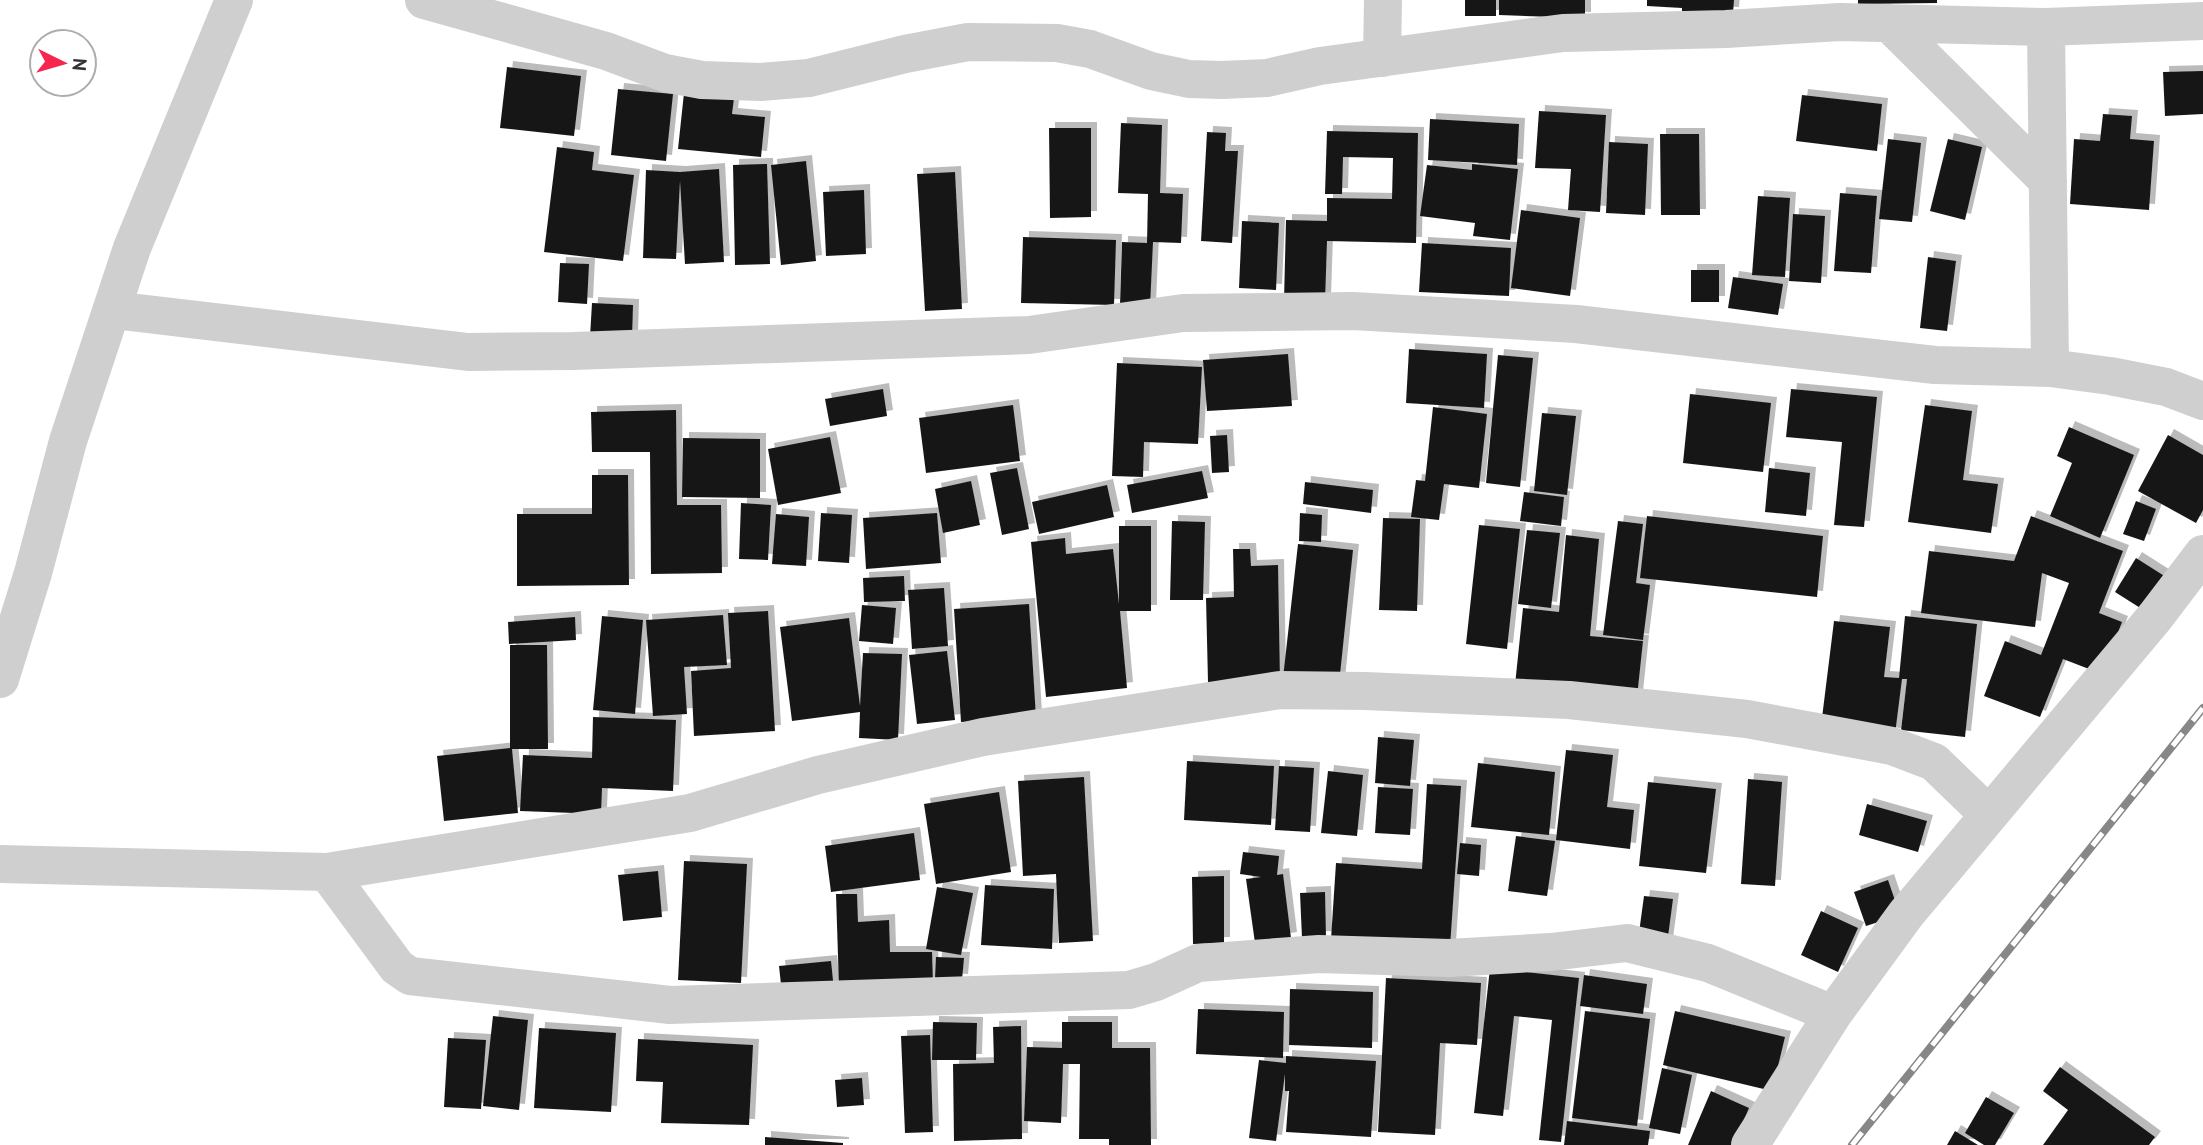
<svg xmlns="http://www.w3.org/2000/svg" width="2203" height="1145" font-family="'PT Sans',sans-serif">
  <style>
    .building { fill: #191919; filter: url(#shadow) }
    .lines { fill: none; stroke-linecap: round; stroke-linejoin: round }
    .minor { stroke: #cfcfcf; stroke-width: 38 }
    .rail-casing { stroke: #878787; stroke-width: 8 }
    .rail { stroke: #fff; stroke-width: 5; stroke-dasharray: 16; stroke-linecap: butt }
  </style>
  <defs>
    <filter id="shadow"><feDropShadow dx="6" dy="-6" stdDeviation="0" flood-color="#0004"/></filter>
  </defs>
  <rect width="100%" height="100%" fill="#fff"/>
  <!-- building -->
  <path class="building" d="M1465 0H1496V16H1465Z
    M1499 0H1585V18L1499 15Z
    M1647 0H1734L1733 13 1682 11V8L1647 6Z
    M1858 0H1937V3L1858 4Z
    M507 67 581 76 574 136 500 128Z
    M2203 71V114L2165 116 2163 72Z
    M618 89 673 94 666 161 611 155Z
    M684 93 734 98 732 114 765 117 761 157 678 149Z
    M1802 95 1882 104 1877 151 1796 141Z
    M1539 111 1606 115 1600 212 1568 210 1571 169 1535 168Z
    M2103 114 2132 116 2130 139 2154 141 2149 210 2070 204 2074 139 2100 141Z
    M1430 119 1519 124 1517 165 1428 160Z
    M1121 123 1162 125 1160 193 1183 194 1181 243 1153 242 1150 307 1120 305 1122 242 1147 243 1148 194 1118 193Z
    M1049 128H1091V217L1050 218Z
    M1327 131 1418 133 1416 243 1327 241 1325 302 1284 301 1286 220 1327 221V198L1392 199 1393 158 1343 157 1342 194H1325Z
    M1207 132 1226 133 1225 151H1238L1232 243 1201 241Z
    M1660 134H1699L1700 215H1661Z
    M1888 139 1921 143 1912 222 1879 219Z
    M1948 139 1982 147 1965 220 1930 211Z
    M1609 142 1648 144 1645 215 1606 213Z
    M557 147 594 152 592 170 634 175 623 261 544 252Z
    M806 161 816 261 781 265 771 165Z
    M767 164 770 264 735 265 733 165Z
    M1472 164 1518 169 1510 240 1473 236 1475 223 1420 216 1427 165 1472 170Z
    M719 169 724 262 685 264 680 181 676 259 643 258 646 170 680 172Z
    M955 172 962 309 925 311 917 174Z
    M864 190 866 254 826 256 823 192Z
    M1840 193 1877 196 1871 273 1834 271Z
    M1758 196 1790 198 1785 277 1752 275Z
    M1521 210 1580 218 1570 296 1511 288Z
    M1793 214 1825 216 1821 283 1789 281Z
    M1242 221 1279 223 1276 290 1239 288Z
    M1023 237 1116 240 1114 305 1021 303Z
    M1422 243 1511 248 1509 296 1419 292Z
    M1928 257 1956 261 1947 331 1920 328Z
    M560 263 589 264 587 304 558 302Z
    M1691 270H1719V302H1691Z
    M1733 277 1783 284 1778 315 1728 308Z
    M592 303 633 305 632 339 590 337Z
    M1409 349 1487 354 1484 408 1406 403Z
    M1288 354 1292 406 1207 411 1203 360Z
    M1498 355 1533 358 1520 487 1486 483Z
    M1117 363 1202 367 1198 444 1144 442 1143 477 1112 476Z
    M883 389 887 416 830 426 825 399Z
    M1791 389 1877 397 1864 527 1834 525 1842 442 1786 437Z
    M1690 394 1771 403 1763 472 1683 463Z
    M1013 405 1020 461 926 473 919 418Z
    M1925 405 1972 411 1963 480 1998 484 1991 533 1908 522Z
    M1433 407 1487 414 1479 488 1444 484 1439 520 1411 517 1416 480 1425 481Z
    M676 410 677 505H721L722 573 651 574 650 452H592L591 412Z
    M1542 413 1576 416 1567 495 1534 491Z
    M2069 427 2134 455 2100 538 2050 516 2072 463 2057 456Z
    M1227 435 1229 472 1212 473 1210 436Z
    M2168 435 2203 455V510L2196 523 2138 491Z
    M830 437 841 493 778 505 768 449Z
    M683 438 760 439V498L682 497Z
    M1017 468 1029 529 1002 535 990 473Z
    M1769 468 1810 473 1806 516 1765 512Z
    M1202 471 1208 498 1132 513 1127 485Z
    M592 475H628L629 585 517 586V514H592Z
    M971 481 980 525 943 533 935 489Z
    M1305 482 1373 490 1371 513 1303 504Z
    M1107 485 1114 517 1039 534 1032 502Z
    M1524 492 1564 497 1561 526 1520 521Z
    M2136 501 2156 509 2144 541 2123 534Z
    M741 503 771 505 768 560 739 559Z
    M821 513 852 515 849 563 818 561Z
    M937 513 941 563 866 569 863 518Z
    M1300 513 1322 515 1321 542 1299 541Z
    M776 514 809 517 806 566 772 564Z
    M1647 516 1823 536 1817 597 1640 578Z
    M2031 516 2123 551 2099 613 2122 622 2102 674 2063 659 2040 717 1984 696 2005 641 2041 655 2069 583 2042 573 2035 627 1921 613 1929 551 2014 561Z
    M1383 518 1420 519 1417 611 1379 610Z
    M1172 521 1205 522 1203 600H1170Z
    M1618 521 1643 524 1636 583 1650 585 1643 640 1603 635Z
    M1479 525 1520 529 1507 649 1466 644Z
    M1119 526H1151V611H1120L1127 688 1046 697 1031 542 1065 538 1066 554 1113 549 1119 604Z
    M1527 530 1560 533 1551 608 1518 604Z
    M1566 535 1599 539 1590 636 1643 641 1637 697 1515 685 1523 608 1559 612Z
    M1298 544 1353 550 1339 684 1283 678Z
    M1233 549H1250L1251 566 1278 565 1280 681 1208 682 1206 598 1234 597Z
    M2136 558 2166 577 2145 611 2115 592Z
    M904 576 905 601 864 602 863 578Z
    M944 588 948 646 912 649 908 590Z
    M1029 604 1036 718 961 722 954 609Z
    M862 605 896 608 893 644 859 641Z
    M768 611 775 731 694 736 691 671 731 668 728 613Z
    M723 615 727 665 684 667 687 714 653 716 646 620Z
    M602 616 643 620 635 714 593 710Z
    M1905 616 1977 624 1965 737 1901 730 1907 679H1902L1895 734 1821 726 1834 621 1890 627 1884 677 1899 678Z
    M575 617 576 640 509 644 508 622Z
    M849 618 860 706 863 653 902 654 898 740 859 738 860 712 792 721 780 627Z
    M510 645H547L548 749H512L518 813 444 821 437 756 510 748Z
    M947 651 955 720 917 724 909 655Z
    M593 717 676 720 673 791 602 788 601 814 520 811 523 755 592 758Z
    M1378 737 1414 740 1410 786 1375 783Z
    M1566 750 1613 755 1607 807 1634 810 1630 849 1556 840Z
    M1187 761 1274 766 1271 825 1184 820Z
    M1478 763 1555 772 1549 835 1471 827Z
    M1279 766 1314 768 1310 832 1275 830Z
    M1328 771 1363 775 1357 836 1321 833Z
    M1084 777 1093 941 1059 943 1056 874 1023 876 1018 781Z
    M1748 779 1782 782 1775 886 1741 884Z
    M1648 782 1716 789 1706 873 1639 866Z
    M1427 784 1461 786 1450 947 1331 939 1336 863 1422 869Z
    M1378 787 1413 789 1410 835 1375 833Z
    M999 792 1011 872 936 884 924 804Z
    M1867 804 1927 821 1918 852 1859 835Z
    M914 833 920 880 831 892 825 846Z
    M1516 836 1555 841 1547 896 1508 891Z
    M1460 843 1481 845 1479 876 1457 874Z
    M1243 852 1279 856 1277 875 1283 874 1291 938 1255 943 1246 879 1261 877 1240 874Z
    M684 861 747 864 741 983 678 980Z
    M658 871 662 917 623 921 618 875Z
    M1224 876V943L1193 944 1192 877Z
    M1888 880 1900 915 1866 926 1854 892Z
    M985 885 1054 889 1052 949 981 945Z
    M937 887 973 893 961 955 926 949Z
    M1325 892 1326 937 1302 938 1300 893Z
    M836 894H857L858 922 889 920 890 952H932L933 983 839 987Z
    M1644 896 1673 899 1667 944 1638 940Z
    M1821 911 1858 928 1838 972 1801 955Z
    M936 957 964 958 962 980 935 978Z
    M831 961 834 990 782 994 779 966Z
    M1490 968 1579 978 1561 1142 1539 1140 1552 1020 1514 1016 1503 1116 1474 1113Z
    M1584 975 1647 984 1643 1014 1580 1006Z
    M1386 978 1481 983 1477 1045 1440 1043 1435 1135 1378 1132Z
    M1290 989 1373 992 1372 1048 1289 1045Z
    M1198 1009 1284 1012 1283 1058 1196 1054Z
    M1585 1011 1650 1019 1637 1126 1572 1118Z
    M1675 1011 1785 1037 1772 1091 1663 1065Z
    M493 1016 528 1020 519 1110 483 1106Z
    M933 1022 977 1023 976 1060H932Z
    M1062 1022H1112V1048H1150L1151 1145H1109V1139H1079L1080 1064H1063L1061 1123 1024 1121 1027 1047 1062 1048Z
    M1021 1026 1022 1139 954 1141 953 1064 994 1063 993 1027Z
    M539 1028 616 1033 611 1112 534 1108Z
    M930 1035 933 1132 905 1133 901 1036Z
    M448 1038 486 1040 481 1109 444 1107Z
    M638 1039 753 1045 749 1125 661 1123 663 1082 636 1081Z
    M1286 1056 1376 1061 1371 1137 1286 1132 1289 1091H1285V1074L1276 1141 1249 1138 1259 1060 1286 1063Z
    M2060 1067 2155 1137 2149 1145H2043L2068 1110 2043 1091Z
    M1662 1068 1692 1075 1680 1134 1649 1128Z
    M862 1078 864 1105 837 1107 835 1080Z
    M1711 1091 1749 1108 1733 1145H1688Z
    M1986 1097 2014 1113 1995 1145H1984L1965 1133Z
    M1567 1121 1650 1131 1648 1145H1564Z
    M1955 1131 1978 1145H1947Z
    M765 1137 843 1143V1145H765Z"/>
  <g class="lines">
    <!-- minor -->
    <path class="minor" d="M424 0 606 51 665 73 702 80 760 82 809 78 905 54 968 42 1057 43 1090 49 1151 71 1189 79 1222 80 1267 78 1320 66 1563 33 1726 29 1840 22 2046 27 2203 21
      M1889 23 2048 181
      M2046 27 2050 368
      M1382 58 1383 0
      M113 310 468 352 573 351 1029 335 1183 313 1353 311 1576 324 1935 365 2050 368 2110 376 2166 387 2203 401
      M0 679 33 573 68 441 132 248 234 0
      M0 864 327 872 690 813 818 775 983 737 1280 690 1365 691 1569 700 1747 719 1892 746 1934 762 1989 815
      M327 872 397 967 410 976 670 1005 1129 990 1156 982 1198 963 1319 954 1449 958 1551 952 1627 943 1708 963 1833 1014
      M1750 1145 1833 1014 1906 914 2155 617 2203 554"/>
    <!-- rail casing -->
    <g class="rail-casing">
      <path id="rail" d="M1852 1145 2203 708"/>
    </g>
    <!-- rail -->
    <use href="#rail" class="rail"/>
  </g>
  <!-- north arrow -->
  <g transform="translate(63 63) rotate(95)"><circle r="33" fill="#ffffff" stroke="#adadad" stroke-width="2"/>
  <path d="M0-5L12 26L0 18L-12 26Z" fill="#f7264d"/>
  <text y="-10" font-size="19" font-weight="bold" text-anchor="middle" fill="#323232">N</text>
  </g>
</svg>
